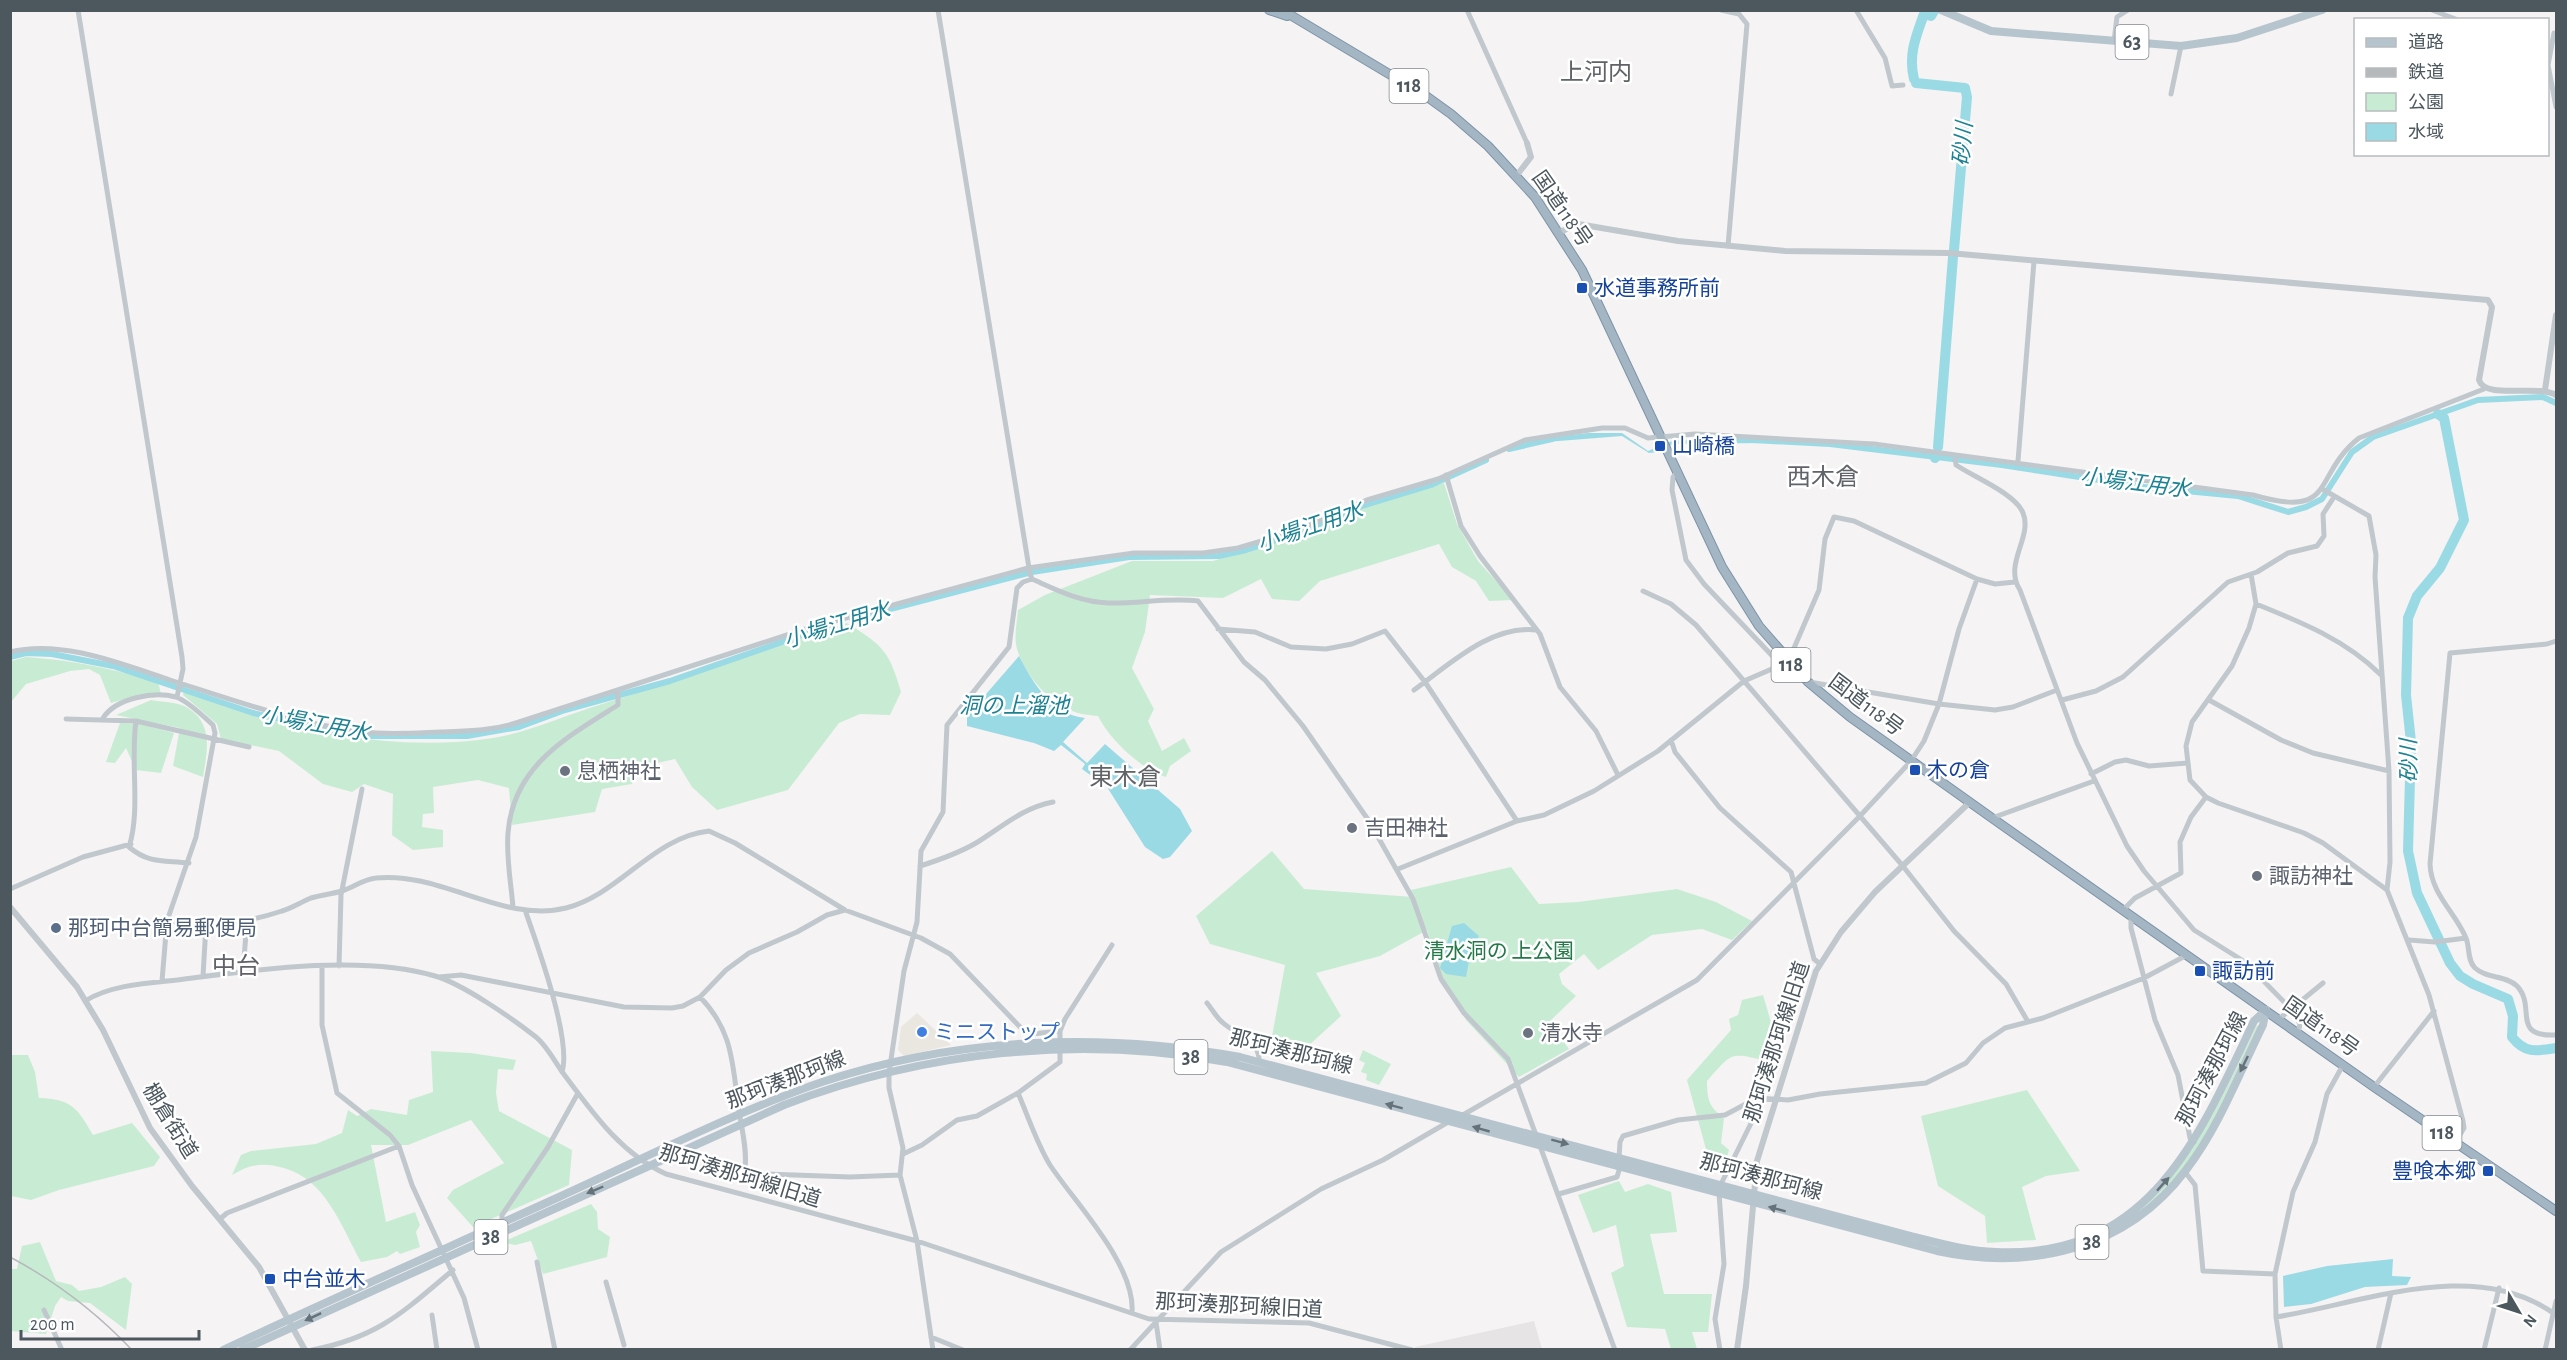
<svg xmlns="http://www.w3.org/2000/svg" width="2567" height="1360" font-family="'Alegreya Sans','Noto Sans JP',sans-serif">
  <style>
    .commercial { fill: #eae7e1 }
    .education { fill: #e6e4e4 }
    .green { fill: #c8ecd3 }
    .water { fill: #9adae4 }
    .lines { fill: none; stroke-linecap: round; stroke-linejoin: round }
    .canal { stroke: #9adae4; stroke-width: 6 }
    .river { stroke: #9adae4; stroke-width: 10 }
    .trunk-casing { stroke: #7c93a7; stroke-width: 10 }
    .minor { stroke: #c0c8cd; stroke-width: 5 }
    .tertiary { stroke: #c0c8cd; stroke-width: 6 }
    .primary { stroke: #b6c4ce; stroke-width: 8 }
    .trunk { stroke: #a4b6c4; stroke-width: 8 }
    .rail { stroke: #b6b9bc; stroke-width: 1.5 }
    .oneway { fill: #66727a }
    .transit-dot { fill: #1a4fb4; stroke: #fff; stroke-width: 2 }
    .worship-dot { fill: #6b7280; stroke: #fff; stroke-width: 2 }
    .service-dot { fill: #5c6f8a; stroke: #fff; stroke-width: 2 }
    .shop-dot { fill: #3f7fe0; stroke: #fff; stroke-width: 2 }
    .labels { text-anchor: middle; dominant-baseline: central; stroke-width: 5; stroke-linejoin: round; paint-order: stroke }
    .shield { fill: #fff; stroke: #82898e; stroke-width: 1.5 }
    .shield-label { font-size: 20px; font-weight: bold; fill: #4c575e }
    .street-label { font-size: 21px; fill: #4c575e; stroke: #fff }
    .transit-label { font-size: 21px; fill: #164399; stroke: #fff; text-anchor: start }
    .worship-label { font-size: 21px; fill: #5b616d; stroke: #fff; text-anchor: start }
    .service-label { font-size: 21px; fill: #4e5e75; stroke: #fff; text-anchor: start }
    .park-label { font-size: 21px; fill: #237a48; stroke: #fff }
    .shop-label { font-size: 21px; fill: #366cbe; stroke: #fff; text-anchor: start }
    .water-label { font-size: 22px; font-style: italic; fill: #1c8293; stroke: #fff }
    .quarter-label { font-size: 24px; fill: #606367; stroke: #fff }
  </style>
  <rect width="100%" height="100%" fill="#f5f3f3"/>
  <!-- commercial -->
  <path class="commercial" d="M917 1013 951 1045 904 1056 898 1050 901 1027Z"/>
  <!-- education -->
  <path class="education" d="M1534 1321 1542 1349 1414 1350 1415 1347Z"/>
  <!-- green -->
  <path class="green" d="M1444 483 1457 524 1478 561 1513 600 1489 601 1476 581 1452 567 1439 544 1320 581 1299 601 1272 599 1261 579 1223 598 1150 595 1145 632 1132 668 1154 709 1148 721 1162 751 1184 738 1191 751 1170 766 1166 777C1142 770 1109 739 1098 716 1091 715 1082 715 1075 712 1050 704 1026 676 1018 652 1013 639 1017 623 1018 610L1045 595 1132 561H1213L1301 534 1361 507Z
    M847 623C883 646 889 650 901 692L890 715 860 714 839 723 788 790 717 810 692 787 675 759 639 767 632 784 602 789 595 812 512 825 509 788 478 780 433 787 434 813 423 814 422 827 443 830V847L413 850 392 835 393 794 364 784 352 792 323 784 279 751 221 739 217 724 183 695 184 690C284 728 385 754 493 738 526 733 569 714 602 704 684 678 765 651 847 623Z
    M26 657C72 660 114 669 158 682L161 694 139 695 111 703 100 675 89 669 70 671 26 684 11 702V661Z
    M151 700C161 702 179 702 188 708 214 725 207 751 203 777L173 766 180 728 116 715Z
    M120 723 141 724 174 733 161 773 136 770 126 748 115 763 106 762Z
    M1272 851 1304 889 1413 897 1411 890 1511 867 1539 904 1578 902 1677 889 1716 902 1752 921 1732 940 1702 929 1652 935 1598 970 1584 954 1559 974 1562 984 1576 996 1549 1022 1569 1049 1519 1077 1466 1020 1438 968 1427 930 1380 956 1316 973 1341 1016 1307 1047H1282L1271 1042 1285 965 1210 944 1196 916Z
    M1763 995C1768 1013 1781 1045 1767 1061 1729 1052 1733 1052 1707 1081 1707 1099 1709 1107 1724 1118L1721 1143 1729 1150 1726 1161 1712 1171 1687 1080 1731 1030 1729 1019 1738 1015 1742 1000Z
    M2257 1025 2259 1027C2239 1069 2221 1114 2195 1153 2179 1177 2158 1197 2135 1215 2039 1286 1922 1248 1820 1216 1834 1216 1853 1224 1868 1228 1900 1237 1932 1245 1965 1252 1994 1258 2026 1256 2055 1249 2171 1224 2210 1121 2257 1025Z
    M1363 1050 1391 1064 1379 1085 1366 1080 1367 1074 1361 1072 1365 1063 1359 1060Z
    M431 1051 471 1053 516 1060 513 1070 498 1069 496 1093 499 1111 572 1150 569 1185 473 1227 447 1198 453 1190 504 1163 471 1120 408 1145H371L386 1222 415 1212 420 1225 416 1232 420 1247 400 1254 397 1251 387 1257 361 1262C341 1226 326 1180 284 1168 263 1162 251 1164 232 1175L241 1155 251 1151 316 1144 342 1133 348 1110 357 1116 371 1109 407 1115 409 1100 433 1092Z
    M11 1055H28L35 1072 39 1098C71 1099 77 1107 93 1135L132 1123 160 1157 154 1166 59 1190 31 1200 11 1196Z
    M2027 1090 2080 1171 2046 1176 2022 1187 2036 1240 1987 1243 1985 1216 1938 1186 1921 1116Z
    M1619 1181 1625 1192 1648 1184 1671 1192 1677 1232 1650 1234 1664 1294H1712L1708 1332H1692L1697 1349H1671L1665 1329 1627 1327 1611 1273 1624 1266 1616 1225 1593 1233 1578 1195Z
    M591 1204 597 1212 598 1229 610 1237 607 1257 543 1274 531 1241 515 1245 502 1242Z
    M40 1242 56 1281 72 1285 79 1291 101 1287 125 1277 132 1284 126 1330 90 1303 68 1301 61 1297 55 1306 46 1334 11 1331V1269H17L22 1246Z"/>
  <!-- water -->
  <path class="water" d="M1588 433H1622L1648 451 1672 441 1739 437 1760 439V443L1673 444 1658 452 1649 453 1622 436 1546 442V438Z
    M1019 656C1033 683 1052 715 1085 718L1063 742 1087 763 1105 744 1180 809 1192 831 1170 857 1163 859 1145 847 1107 787 1082 769 1085 764 1061 745 1054 751 1034 743 967 726V716Z
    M1464 923 1479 936 1470 956 1466 977 1446 974 1440 968 1452 926Z
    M2393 1259 2392 1276 2411 1277 2407 1285 2365 1287 2311 1304 2284 1307 2283 1276 2327 1266Z"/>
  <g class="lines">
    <!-- canal -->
    <path class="canal" d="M1752 440 1830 444 2002 465 2144 487 2238 496 2288 512 2306 507 2322 499 2352 452 2373 437 2478 400 2543 397 2556 403
      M1509 449 1552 439
      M852 619 1032 572 1129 557 1219 556 1246 550 1304 531 1359 507 1431 485 1486 460
      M10 657 26 653 52 654 113 666 253 713 358 736H467L519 727 565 710 670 681 828 626"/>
    <!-- river -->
    <path class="river" d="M1914 79C1908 55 1916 36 1924 14L1931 16 1934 11
      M1916 83 1965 88 1967 97 1954 250
      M2438 414 2444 418 2464 520 2440 568 2417 596 2408 618 2406 695 2411 742 2408 851 2417 893 2450 963 2460 976 2473 984 2508 999 2513 1016 2512 1037C2525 1054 2537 1051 2556 1048
      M1938 447 1953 257
      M1935 458 1936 455"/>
    <!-- trunk casing -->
    <g class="trunk-casing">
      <path id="trunk" d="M1269 10 1287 16
        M1282 10 1426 96 1451 114 1488 146 1535 197 1582 270 1722 567 1759 626 1808 682 1850 717 1992 818 2374 1087 2556 1211"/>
    </g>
    <!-- minor -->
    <path class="minor" d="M78 10 182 657 183 669 177 697
      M938 10 1030 574 1032 579C1057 590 1080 602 1108 603 1138 604 1168 597 1198 601L1244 662 1265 680 1303 726 1369 821 1413 899 1441 979 1464 1013 1508 1059 1615 1350
      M1467 10 1527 143
      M1721 10 1739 14 1747 24 1728 246
      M1856 10 1885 58 1892 86 1903 85
      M2432 10 2458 20
      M2554 33 2548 65 2556 107
      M2114 41 2117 17 2128 10
      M2171 94 2181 46
      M1955 456 1956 465C1972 476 2016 494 2023 513 2033 537 2003 564 2020 590L2077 743 2127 846 2144 871 2194 930 2245 962 2290 1008 2300 1024 2298 1033
      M2018 461 2034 261
      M1678 471 1673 477 1672 490 1686 560 1704 584 1780 664
      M1446 475 1461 526 1480 556 1540 634 1560 687 1596 731 1618 775
      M2324 490 2369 516 2376 555 2375 577 2389 771 2390 862 2387 890 2429 995 2463 1121 2464 1128 2455 1143
      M2251 574 2256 604 2249 628 2232 666 2192 722 2186 746 2190 780 2206 797 2218 803 2304 833 2323 843 2387 890
      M1643 591 1671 604 1696 625 1902 865 1954 931 2006 984 2027 1020
      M2256 604C2301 622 2346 640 2381 675
      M1218 629 1255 632 1291 647 1326 649 1352 644 1385 631 1425 682 1517 821
      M2556 641 2547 644 2450 653 2430 864C2431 894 2455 912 2466 938 2470 948 2467 960 2475 968 2487 979 2506 975 2517 986 2537 1007 2510 1037 2556 1035
      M10 652C61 639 122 664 170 680 230 699 300 724 363 732 388 735 415 733 440 732 466 731 491 731 516 723L802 630 1028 568 1134 553H1203L1238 548 1301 529 1367 500 1438 479 1525 440 1602 428H1625L1648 438 1695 434 1874 444 2253 495C2338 520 2311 476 2359 438L2484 389
      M1809 682 1939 704 1995 710 2013 707 2057 690
      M1414 690C1449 665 1490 625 1536 630
      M2062 700 2096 691 2123 677 2228 582 2257 572 2288 553 2317 546 2324 536 2323 514 2334 497
      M2209 700 2281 740 2313 753 2389 771
      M103 718C116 698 154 691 176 697 188 701 204 717 213 725L215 733 196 837 167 921 162 981
      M66 719 136 721 249 747
      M136 721C130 763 141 809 129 847 149 864 164 860 189 863
      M1671 740 1675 752 1720 808 1791 872 1814 959 1820 964
      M2091 774 2115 762 2126 760 2149 766 2188 763
      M1992 818 2094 781
      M920 866C939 860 959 853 976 843 1002 827 1022 808 1053 802
      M1398 869 1517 821 1544 815 1594 791 1658 751 1744 681 1788 662 1819 590 1825 539 1834 517 1854 521 1977 579 1995 584 2015 582
      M10 889 83 857 131 844
      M513 907C511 883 506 857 508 833 513 766 567 737 618 705V690
      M525 910C537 944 572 1040 562 1072
      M2123 910 2135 898 2181 873 2180 842 2191 817 2206 797
      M2131 915V928L2155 1020 2178 1075 2190 1138 2194 1142
      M167 921C207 928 243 924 282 911 292 908 301 902 311 898 321 895 332 894 342 891 354 887 364 879 376 878 441 871 503 924 566 908 620 894 653 837 709 831L735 843 845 910 921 938 950 954 1022 1029 1032 1034 1060 1031
      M2409 940 2435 942 2466 938
      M339 966 341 895 362 789
      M322 967V1025L337 1093 390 1135 399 1146 412 1185 464 1298 478 1350
      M243 971 247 921
      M203 976 206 925
      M439 977 461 975 624 1007 672 1008 683 1006 700 997 726 970 749 953 797 932 827 915 845 910
      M700 997C736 1034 732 1070 740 1117 743 1134 747 1152 745 1168
      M85 1001C110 985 148 983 177 980 254 970 361 954 435 976 463 984 513 1019 536 1037 547 1046 555 1062 563 1073 592 1112 621 1154 666 1174L917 1241 1149 1319 1309 1323 1412 1350
      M1207 1003C1212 1009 1216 1017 1222 1022 1236 1035 1260 1040 1259 1061
      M2279 1019 2323 983
      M2374 1087 2434 1011
      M1018 1093C1028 1116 1037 1144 1050 1165 1075 1203 1136 1265 1132 1313
      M1461 1116 1697 980 1859 817 1911 761 1924 741 1939 704 1959 629 1977 579
      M903 1154 922 1145 957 1120 977 1116 1018 1093 1060 1062V1031L1065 1019 1112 945
      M1619 1158 1620 1142 1623 1136 1678 1120 1725 1115 1757 1098 1788 1100 1820 1094 1926 1083 1966 1063 1983 1043 2005 1028 2043 1018 2144 978 2187 955
      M2185 1172 2195 1185 2203 1271 2275 1274
      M766 1174 850 1177 900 1175
      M1721 1184 1763 1099
      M1719 1193 1724 1264 1715 1319 1720 1350
      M1559 1194 1617 1177 1620 1167
      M220 1219 227 1213 399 1146
      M502 1223V1215L548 1147 578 1093
      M537 1262 555 1350
      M606 1282 624 1345
      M44 1310 62 1350
      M432 1315 437 1350
      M2276 1317C2364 1303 2476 1256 2556 1315
      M1156 1322 1160 1350
      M931 1337 963 1350
      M312 1350C379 1337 403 1312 453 1270
      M933 1350 917 1241 900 1175 903 1148 889 1088V1073L904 971 917 922 921 851 943 812 947 725 1009 647 1017 588 1023 582 1032 579
      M1130 1350 1221 1252 1321 1189 1383 1160 1450 1121
      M2281 1350 2276 1317 2275 1274 2293 1192 2315 1142 2327 1094 2343 1065
      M2378 1350 2391 1293
      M2484 1350 2499 1288
      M2545 1350 2556 1301"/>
    <!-- tertiary -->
    <path class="tertiary" d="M1517 175 1531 157 1527 143
      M1560 232 1578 224 1678 241 1785 251 1949 253 2488 300 2492 307 2479 380C2485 400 2536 384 2556 395
      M2545 390 2556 315
      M10 907 77 987 103 1030 150 1128 192 1186 259 1267 305 1350
      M1737 1350 1746 1286 1757 1161 1816 971 1841 932 1875 892 1970 802"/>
    <!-- primary -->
    <path class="primary" d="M1941 10 1991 31 2181 46 2237 38 2322 10
      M223 1350C334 1298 447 1248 559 1197 645 1158 732 1113 822 1082 957 1037 1101 1032 1240 1057L1911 1236C1939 1243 1967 1251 1996 1252 2150 1259 2199 1137 2254 1021L2266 1010
      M242 1350 784 1105C925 1051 1078 1035 1227 1062L1937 1251C2030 1271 2126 1250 2186 1170 2219 1127 2239 1074 2263 1025L2266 1010"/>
    <!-- trunk -->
    <use href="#trunk" class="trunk"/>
    <!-- rail -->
    <path class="rail" d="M10 1257C55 1281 97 1313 132 1350"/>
  </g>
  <!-- one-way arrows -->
  <defs><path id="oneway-solid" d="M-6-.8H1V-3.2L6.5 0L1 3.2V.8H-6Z" transform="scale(1.5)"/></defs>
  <g class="oneway">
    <use href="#oneway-solid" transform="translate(2244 1064) rotate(116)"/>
    <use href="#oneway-solid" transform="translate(1394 1106) rotate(-165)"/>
    <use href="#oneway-solid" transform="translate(1481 1129) rotate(-164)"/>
    <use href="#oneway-solid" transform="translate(1560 1142) rotate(15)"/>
    <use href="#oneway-solid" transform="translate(2163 1184) rotate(-48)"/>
    <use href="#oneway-solid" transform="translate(595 1190) rotate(157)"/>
    <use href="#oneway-solid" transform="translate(1777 1209) rotate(-165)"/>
    <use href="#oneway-solid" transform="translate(313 1317) rotate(155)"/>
  </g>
  <!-- markers -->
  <g class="transit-dot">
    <rect x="1576" y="282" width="12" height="12" rx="3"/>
    <rect x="1654" y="440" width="12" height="12" rx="3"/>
    <rect x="1909" y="764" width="12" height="12" rx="3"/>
    <rect x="2194" y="965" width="12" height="12" rx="3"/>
    <rect x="2482" y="1165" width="12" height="12" rx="3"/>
    <rect x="264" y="1273" width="12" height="12" rx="3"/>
  </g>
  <g class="worship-dot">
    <circle cx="565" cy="771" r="6"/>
    <circle cx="1352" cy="828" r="6"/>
    <circle cx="2257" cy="876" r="6"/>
    <circle cx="1528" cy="1033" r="6"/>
  </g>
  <circle class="service-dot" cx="56" cy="928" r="6"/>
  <circle class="shop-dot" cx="922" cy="1032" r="6"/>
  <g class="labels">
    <!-- shield labels -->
    <g class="shield">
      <rect x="2115.5" y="25" width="33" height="34" rx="4.5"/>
      <rect x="1389.5" y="69" width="39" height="34" rx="4.5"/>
      <rect x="1771.5" y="648" width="39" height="34" rx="4.5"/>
      <rect x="1174.5" y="1040" width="33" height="34" rx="4.5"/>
      <rect x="2422.5" y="1116" width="39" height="34" rx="4.5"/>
      <rect x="474.5" y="1220" width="33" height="34" rx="4.5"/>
      <rect x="2075.5" y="1225" width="33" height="34" rx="4.5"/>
    </g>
    <g class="shield-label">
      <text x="2132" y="42">63</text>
      <text x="1409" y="86">118</text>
      <text x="1791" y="665">118</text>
      <text x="1191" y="1057">38</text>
      <text x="2442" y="1133">118</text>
      <text x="491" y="1237">38</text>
      <text x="2092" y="1242">38</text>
    </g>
    <!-- street labels -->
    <g class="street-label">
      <text transform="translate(1562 209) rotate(55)">国道118号</text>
      <text transform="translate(1866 705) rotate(37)">国道118号</text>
      <text transform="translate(2321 1027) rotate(35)">国道118号</text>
      <text transform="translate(1777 1042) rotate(-72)">那珂湊那珂線旧道</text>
      <text transform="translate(1291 1052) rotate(14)">那珂湊那珂線</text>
      <text transform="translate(2212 1069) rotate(-62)">那珂湊那珂線</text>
      <text transform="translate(786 1080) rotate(-21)">那珂湊那珂線</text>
      <text transform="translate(170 1121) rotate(58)">棚倉街道</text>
      <text transform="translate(740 1176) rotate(17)">那珂湊那珂線旧道</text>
      <text transform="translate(1761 1177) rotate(15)">那珂湊那珂線</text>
      <text transform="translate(1239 1306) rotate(3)">那珂湊那珂線旧道</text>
    </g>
    <!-- transit labels -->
    <g class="transit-label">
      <text x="1594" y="288">水道事務所前</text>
      <text x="1672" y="446">山崎橋</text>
      <text x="1927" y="770">木の倉</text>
      <text x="2212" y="971">諏訪前</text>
      <text x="2476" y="1171" text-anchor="end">豊喰本郷</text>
      <text x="282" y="1279">中台並木</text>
    </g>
    <!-- worship labels -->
    <g class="worship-label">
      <text x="577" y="771">息栖神社</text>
      <text x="1364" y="828">吉田神社</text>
      <text x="2269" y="876">諏訪神社</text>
      <text x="1540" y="1033">清水寺</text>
    </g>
    <!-- service labels -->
    <g class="service-label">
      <text x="68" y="928">那珂中台簡易郵便局</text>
    </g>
    <!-- park labels -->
    <g class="park-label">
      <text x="1499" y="951">清水洞の 上公園</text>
    </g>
    <!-- shop labels -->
    <g class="shop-label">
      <text x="934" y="1032">ミニストップ</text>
    </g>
    <!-- water labels -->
    <g class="water-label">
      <text transform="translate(1963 144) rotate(-85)">砂川</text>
      <text transform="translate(2135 483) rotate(7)">小場江用水</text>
      <text transform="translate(1310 527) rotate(-19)">小場江用水</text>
      <text transform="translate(837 625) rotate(-17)">小場江用水</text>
      <text x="1014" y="706">洞の上溜池</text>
      <text transform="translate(315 724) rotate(10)">小場江用水</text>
      <text transform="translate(2409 761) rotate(-91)">砂川</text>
    </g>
    <!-- quarter labels -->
    <g class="quarter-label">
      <text x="1596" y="73">上河内</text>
      <text x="1823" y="478">西木倉</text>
      <text x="1125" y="778">東木倉</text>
      <text x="236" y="967">中台</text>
    </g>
  </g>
  <!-- border -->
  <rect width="2567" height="1360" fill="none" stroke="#4c575e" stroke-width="24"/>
  <!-- legend -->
  <rect x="2354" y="18" width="195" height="138" fill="#ffffff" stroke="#b7bcbf" stroke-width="1.5"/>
  <rect x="2366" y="38" width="30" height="9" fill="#b6c4ce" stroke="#b7bcbf" stroke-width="1.5"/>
  <text x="2408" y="48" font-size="18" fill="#4c575e">道路</text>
  <rect x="2366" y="68" width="30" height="9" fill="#b6b9bc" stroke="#b7bcbf" stroke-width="1.5"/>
  <text x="2408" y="78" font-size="18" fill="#4c575e">鉄道</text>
  <rect x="2366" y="93" width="30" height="18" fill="#c8ecd3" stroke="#b7bcbf" stroke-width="1.5"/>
  <text x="2408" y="108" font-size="18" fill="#4c575e">公園</text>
  <rect x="2366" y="123" width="30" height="18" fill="#9adae4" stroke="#b7bcbf" stroke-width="1.5"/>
  <text x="2408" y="138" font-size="18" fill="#4c575e">水域</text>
  <!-- north arrow -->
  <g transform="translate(2519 1312) rotate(129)" stroke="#ffffff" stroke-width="4.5" paint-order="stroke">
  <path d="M0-4.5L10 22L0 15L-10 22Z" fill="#4c575e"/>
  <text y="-9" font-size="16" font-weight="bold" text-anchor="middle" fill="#4c575e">N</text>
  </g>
  <!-- scale -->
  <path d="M21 1330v9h178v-9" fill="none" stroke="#4c575e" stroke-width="3"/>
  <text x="30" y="1330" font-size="18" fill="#4c575e" stroke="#ffffff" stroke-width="4.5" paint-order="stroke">200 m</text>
</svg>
